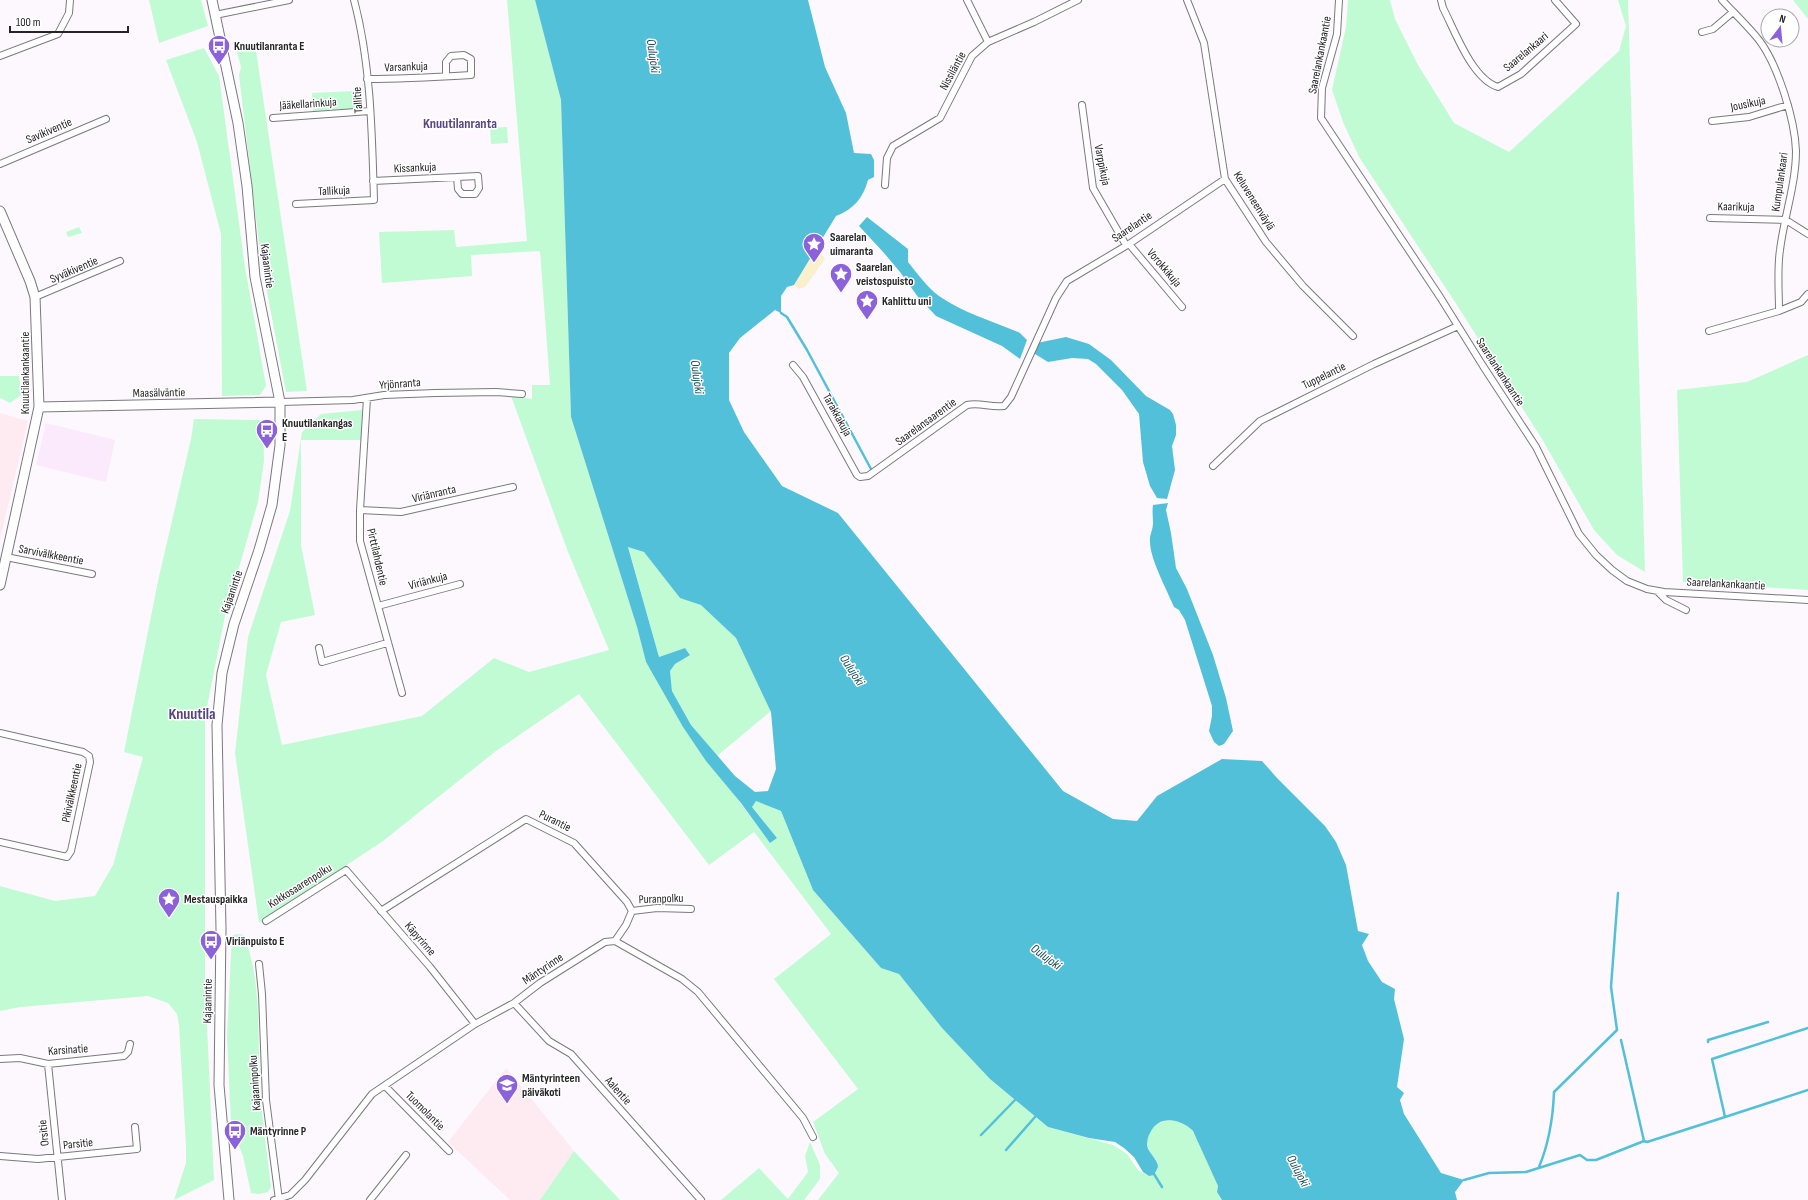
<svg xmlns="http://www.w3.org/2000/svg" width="1808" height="1200" font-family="'Sofia Sans Condensed',sans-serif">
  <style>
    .commercial { fill: #faeafc }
    .education { fill: #feeaf1 }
    .green { fill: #c1fbd3 }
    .sand { fill: #faf0cb }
    .water { fill: #53c0da; fill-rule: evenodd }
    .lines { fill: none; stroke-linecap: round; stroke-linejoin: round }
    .stream { stroke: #53c0da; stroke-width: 2.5 }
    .street-casing { stroke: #7b787f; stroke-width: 8 }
    .secondary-casing { stroke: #7b787f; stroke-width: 11 }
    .street { stroke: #fff; stroke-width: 6 }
    .secondary { stroke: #fff; stroke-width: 9 }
    .labels { text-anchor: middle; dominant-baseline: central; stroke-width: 3; stroke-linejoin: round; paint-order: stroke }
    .poi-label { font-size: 12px; font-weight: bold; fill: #252426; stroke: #fff; text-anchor: start }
    .street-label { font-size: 12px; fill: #252426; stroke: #fff }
    .water-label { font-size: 13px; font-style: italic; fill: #1b4b56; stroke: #fff }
    .quarter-label { font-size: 14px; font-weight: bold; fill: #574481; stroke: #fff }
    .district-label { font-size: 16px; font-weight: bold; fill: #574481; stroke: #fff }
  </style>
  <rect width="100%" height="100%" fill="#fcf8fe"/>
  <!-- commercial -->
  <path class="commercial" d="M46 423 115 440 106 482 36 465Z"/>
  <!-- education -->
  <path class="education" d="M0 413 28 421 0 539Z
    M506 1068 574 1151 540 1200H510L448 1142Z"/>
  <!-- green -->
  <path class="green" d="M149 0H201L208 26 159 43Z
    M507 0H535L561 100 571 417 637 627 646 662 725 782 770 843 777 838 752 807 756 801 781 811 813 890 881 968 899 974 942 1028 990 1079 1048 1127 1113 1145 1127 1154 1138 1170 1149 1176 1158 1163C1155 1158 1150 1153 1148 1147 1140 1121 1182 1108 1196 1137L1218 1186 1217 1192 1222 1200H818L839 1173 825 1154 813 1122 858 1089 774 979 831 934 754 832 709 865 579 694 496 751 383 841 259 923 235 753 248 637 290 511 302 432 321 414 362 410 361 440H301V545L315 615 281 622 266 675 282 745 422 716 494 658 529 672 609 650 568 552 511 396 532 399V385H550L540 251 471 255 472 276 382 283 379 232 454 230 456 247 527 241Z
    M1348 0H1390L1395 19 1418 65 1454 123 1509 152 1619 51 1626 26 1618 0H1628L1645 572 1617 555 1594 530 1542 439 1455 302 1359 157 1343 122 1332 90 1346 27Z
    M1793 0H1808V19Z
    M255 44 307 391 286 392 261 260 239 75 241 67 236 48Z
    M204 48 219 76 245 267 266 386 260 395 222 396 221 234 197 142 166 60Z
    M354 91 355 109 313 111 312 93Z
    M507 127 508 143 491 144 490 128Z
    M79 227 82 233 68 237 66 232Z
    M1808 355V590L1683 582 1677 390 1747 382Z
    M0 376H19L21 395 10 403 0 398Z
    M194 419 263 420 264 461 258 502 225 616 205 717V981L214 1180 174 1200 186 1163V1146L179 1025 177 1014 168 1003 148 996 20 1007 0 1011V886L55 901 95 896 113 865 143 757 124 752 158 581 191 439Z
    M628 546 644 552 680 598 701 604 736 638 771 711 717 756 691 725 672 691 670 671 675 664 690 654 685 648 659 657Z
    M239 934 244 935C262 982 257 1031 260 1080 261 1116 267 1151 271 1187L268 1192 259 1194 251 1193 243 1156 231 1125 227 1036 232 935Z
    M810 1142 820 1165V1179L804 1200H721L759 1168 788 1199 808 1172 805 1156Z
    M574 1151 620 1200H540Z"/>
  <!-- sand -->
  <path class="sand" d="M817 248 825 259 805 287 799 289 794 285Z"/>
  <!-- water -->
  <path class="water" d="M535 0H808L825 67 846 113 854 153 871 154 874 160V177L868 180C863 198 854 209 836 216L794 285 787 287 781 296V313L775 310 740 338 729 353V400L744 432 782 486 838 513 1063 791 1113 819 1137 821 1157 796 1222 759 1262 761 1277 778 1325 826 1336 842 1346 865 1358 931 1369 934 1362 945 1368 961 1382 982 1395 989 1394 999 1404 1039 1397 1087 1404 1093 1400 1100 1404 1114 1441 1173 1464 1180 1455 1192 1457 1200H1222L1217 1192 1218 1186 1193 1131C1181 1119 1159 1114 1150 1133 1148 1136 1147 1141 1147 1145 1148 1153 1158 1159 1158 1167L1154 1175 1149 1176 1143 1172 1134 1157 1124 1148 1115 1142 1089 1138 1048 1127 990 1079 942 1028 899 974 881 968 813 890 781 811 756 801 752 807 777 838 770 843 741 803 706 761 683 727 646 662 637 627 571 417 561 100ZM628 547 644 552 680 598 701 605 736 638 771 712 776 769 768 791 755 792 735 776 691 725 672 691 670 671 675 664 690 655 685 648 659 657Z
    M867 217 908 249V262C917 273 927 287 939 296 963 313 993 321 1020 333L1027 340 1020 359 1002 346 936 316 918 297 900 272 884 253 859 226Z
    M1066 337 1089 344 1111 360 1146 396 1170 410 1173 414 1176 425V435L1172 446 1175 470 1167 499 1157 498 1150 486 1143 462 1139 414 1122 390 1096 364 1088 359 1072 358 1048 362 1035 354 1034 351 1037 343Z
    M1168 503 1166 510 1171 533 1176 568 1187 589 1213 655 1226 698 1233 731 1224 744 1219 746 1214 742 1209 731 1212 716V706L1185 620 1179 610 1174 607C1167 590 1150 559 1150 542 1149 536 1153 530 1153 523 1153 516 1152 512 1153 505Z"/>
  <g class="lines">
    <!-- stream -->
    <path class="stream" d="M781 313 787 317 807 350 871 469
      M1621 1040 1644 1141
      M1708 1042V1040L1768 1022
      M1725 1117 1808 1090
      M981 1135 1015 1100
      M1006 1150 1035 1117
      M1539 1167C1549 1143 1553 1119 1554 1092L1617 1030 1611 987 1618 893
      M1154 1174 1162 1187
      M1464 1180 1489 1173 1526 1172 1580 1155 1587 1160H1596L1644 1141 1647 1142 1725 1117 1712 1059 1808 1028"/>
    <!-- street casing -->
    <g class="street-casing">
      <path id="street" d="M967 0 988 42
        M1187 0 1204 43 1225 179 1266 242 1303 286 1353 336
        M1339 0 1337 34 1322 88 1321 118 1440 297 1483 366 1536 447 1579 534 1596 555 1612 570 1627 581 1647 589 1664 592 1808 600
        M1441 0 1443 8C1455 31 1472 79 1498 87L1521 74 1576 24 1555 0
        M215 15 289 0
        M1702 32 1713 29 1733 12
        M0 56 58 34 69 13 70 0
        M367 79C402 79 437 77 471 75V59L464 55 451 56 446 62V76
        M1082 105 1093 188 1126 245
        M273 118 370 111
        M1712 121 1749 117 1788 105
        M0 164 106 119
        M373 181 478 176 479 188 475 194H462L458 189 457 177
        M885 185 887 158 893 146 940 118 972 56 988 42 1034 22 1078 0
        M296 204 374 200C372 134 371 64 354 0
        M1710 218 1786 220 1808 234
        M1129 244 1182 307
        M35 297 120 261
        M1779 311 1801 302 1808 294
        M1709 331 1779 311C1779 291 1777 269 1780 250 1784 217 1796 184 1796 151 1795 120 1778 65 1759 40 1748 26 1734 13 1722 0
        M793 365 803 377 857 475 860 477 868 476 967 405C980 402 991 408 1004 406L1011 397 1056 298 1067 281 1129 244 1225 179
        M367 398 360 510V541L402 693
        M280 402 353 400 384 395 435 393 496 392 522 394
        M1213 466 1260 421 1374 364 1458 326
        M360 510 401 512 513 487
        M6 557 92 574
        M1657 591 1666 600 1686 610
        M378 606 460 584
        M319 648 322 662 387 643
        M0 733 83 752 89 756 90 762 71 851 67 857 0 842
        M381 911 526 819 574 843 627 902 632 911 626 925 615 941
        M632 911 657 908 691 909
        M266 921 346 870 430 967 475 1024
        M259 964 262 994 266 1100 279 1200
        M514 1003 549 1041 571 1054 701 1200
        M0 1059 20 1058 48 1064 124 1056 128 1052 130 1044
        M48 1064 62 1200
        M385 1086 449 1151
        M0 1156 38 1159 137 1149 135 1127
        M274 1200 290 1195 305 1180 372 1094 475 1024 514 1003 540 983 605 942 615 941 682 979 698 992 803 1118 813 1137
        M370 1200 406 1155"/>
    </g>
    <!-- secondary casing -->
    <g class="secondary-casing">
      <path id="secondary" d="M212 0 238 123 247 186 255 277 280 402V445L272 505 259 550 234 624 222 673 217 725 221 929 219 1085 229 1200
        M0 211 30 281 35 297 39 407 0 585
        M39 407 280 402"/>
    </g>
    <!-- street -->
    <use href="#street" class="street"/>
    <!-- secondary -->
    <use href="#secondary" class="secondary"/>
  </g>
  <!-- icons -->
  <defs>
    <g id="bus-pin" transform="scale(1.15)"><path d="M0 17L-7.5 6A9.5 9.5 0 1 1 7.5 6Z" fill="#8b62dc" stroke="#fff"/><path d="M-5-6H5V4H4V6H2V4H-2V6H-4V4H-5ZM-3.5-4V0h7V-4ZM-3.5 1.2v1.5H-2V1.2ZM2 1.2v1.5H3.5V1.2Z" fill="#fff"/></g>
    <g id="sight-pin" transform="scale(1.15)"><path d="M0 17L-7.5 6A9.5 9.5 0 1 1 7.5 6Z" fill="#8b62dc" stroke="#fff"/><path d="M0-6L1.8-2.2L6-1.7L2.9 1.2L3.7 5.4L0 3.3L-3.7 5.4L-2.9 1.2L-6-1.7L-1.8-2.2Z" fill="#fff"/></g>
    <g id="school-pin" transform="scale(1.15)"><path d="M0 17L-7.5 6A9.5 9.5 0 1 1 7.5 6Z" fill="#8b62dc" stroke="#fff"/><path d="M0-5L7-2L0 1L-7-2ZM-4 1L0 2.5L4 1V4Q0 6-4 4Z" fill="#fff"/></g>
  </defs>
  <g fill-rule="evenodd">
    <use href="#bus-pin" x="219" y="46"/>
    <use href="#sight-pin" x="814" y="244"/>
    <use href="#sight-pin" x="841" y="274"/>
    <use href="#sight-pin" x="867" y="301"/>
    <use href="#bus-pin" x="267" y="430"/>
    <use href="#sight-pin" x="169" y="899"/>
    <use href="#bus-pin" x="211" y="941"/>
    <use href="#school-pin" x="507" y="1085"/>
    <use href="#bus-pin" x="235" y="1131"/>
  </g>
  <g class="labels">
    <!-- poi labels -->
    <g class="poi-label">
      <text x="234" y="46">Knuutilanranta E</text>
      <text x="830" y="237">Saarelan<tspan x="830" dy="14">uimaranta</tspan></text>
      <text x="856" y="267">Saarelan<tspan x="856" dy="14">veistospuisto</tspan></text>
      <text x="882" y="301">Kahlittu uni</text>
      <text x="282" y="423">Knuutilankangas<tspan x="282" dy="14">E</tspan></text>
      <text x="184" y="899">Mestauspaikka</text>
      <text x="226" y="941">Viriänpuisto E</text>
      <text x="522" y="1078">Mäntyrinteen<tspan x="522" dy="14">päiväkoti</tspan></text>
      <text x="250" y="1131">Mäntyrinne P</text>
    </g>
    <!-- street labels -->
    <g class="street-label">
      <text transform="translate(1526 52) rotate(-40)">Saarelankaari</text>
      <text transform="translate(1320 55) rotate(-79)">Saarelankankaantie</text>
      <text transform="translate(406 67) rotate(-2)">Varsankuja</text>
      <text transform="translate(953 71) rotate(-61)">Nissiläntie</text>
      <text transform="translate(358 100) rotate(-94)">Tallitie</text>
      <text transform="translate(308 104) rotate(-4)">Jääkellarinkuja</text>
      <text transform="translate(1748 104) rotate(-12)">Jousikuja</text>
      <text transform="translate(49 131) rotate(-23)">Savikiventie</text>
      <text transform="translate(1102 165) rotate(79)">Varppikuja</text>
      <text transform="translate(415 168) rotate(-3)">Kissankuja</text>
      <text transform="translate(1780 182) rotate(-82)">Kumpulankaari</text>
      <text transform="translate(334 191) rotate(-3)">Tallikuja</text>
      <text transform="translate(1254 201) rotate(58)">Keluveneenväylä</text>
      <text transform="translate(1736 207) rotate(1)">Kaarikuja</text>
      <text transform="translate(1132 227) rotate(-34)">Saarelantie</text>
      <text transform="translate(267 266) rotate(83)">Kajaanintie</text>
      <text transform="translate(1164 268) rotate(50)">Vorokkikuja</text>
      <text transform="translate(74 270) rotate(-23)">Syväkiventie</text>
      <text transform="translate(1500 372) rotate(57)">Saarelankankaantie</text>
      <text transform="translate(25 373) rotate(-90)">Knuutilankankaantie</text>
      <text transform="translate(1324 376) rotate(-26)">Tuppelantie</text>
      <text transform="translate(400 384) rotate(-4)">Yrjönranta</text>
      <text transform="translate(159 393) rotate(-1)">Maasälväntie</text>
      <text transform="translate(837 415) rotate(61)">Tarakkakuja</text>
      <text transform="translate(926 422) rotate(-36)">Saarelansaarentie</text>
      <text transform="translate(434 494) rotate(-13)">Viriänranta</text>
      <text transform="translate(51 555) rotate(11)">Sarvivälkkeentie</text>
      <text transform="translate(377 557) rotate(77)">Pirttilahdentie</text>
      <text transform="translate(428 581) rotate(-15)">Viriänkuja</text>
      <text transform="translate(1726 584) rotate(3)">Saarelankankaantie</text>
      <text transform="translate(232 592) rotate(-71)">Kajaanintie</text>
      <text transform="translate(72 793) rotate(-78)">Pikivälkkeentie</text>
      <text transform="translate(555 821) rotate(26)">Purantie</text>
      <text transform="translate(300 886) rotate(-32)">Kokkosaarenpolku</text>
      <text transform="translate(661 899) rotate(-2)">Puranpolku</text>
      <text transform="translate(420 939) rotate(49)">Käpyrinne</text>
      <text transform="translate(543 969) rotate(-34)">Mäntyrinne</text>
      <text transform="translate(208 1001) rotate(-89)">Kajaanintie</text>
      <text transform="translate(68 1050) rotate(-4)">Karsinatie</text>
      <text transform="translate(255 1083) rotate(-94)">Kajaaninpolku</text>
      <text transform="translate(618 1091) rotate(48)">Aalentie</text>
      <text transform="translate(425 1111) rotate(45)">Tuomolantie</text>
      <text transform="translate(44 1133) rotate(-96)">Orsitie</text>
      <text transform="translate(78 1144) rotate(-6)">Parsitie</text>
    </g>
    <!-- water labels -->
    <g class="water-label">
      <text transform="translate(653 56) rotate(82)">Oulujoki</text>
      <text transform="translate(697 377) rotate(82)">Oulujoki</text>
      <text transform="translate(852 670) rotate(57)">Oulujoki</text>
      <text transform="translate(1046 957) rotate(36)">Oulujoki</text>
      <text transform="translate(1298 1171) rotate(62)">Oulujoki</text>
    </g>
    <!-- quarter labels -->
    <g class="quarter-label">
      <text x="460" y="123">Knuutilanranta</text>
    </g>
    <!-- district labels -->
    <g class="district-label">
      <text x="192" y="714">Knuutila</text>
    </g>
  </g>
  <!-- north arrow -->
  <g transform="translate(1780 28) rotate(16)"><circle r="19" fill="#ffffff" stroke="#a8a7a8"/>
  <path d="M0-3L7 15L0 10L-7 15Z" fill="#8b62dc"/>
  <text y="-6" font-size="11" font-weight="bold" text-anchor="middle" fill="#252426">N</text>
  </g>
  <!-- scale -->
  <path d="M10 26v6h118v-6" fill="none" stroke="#252426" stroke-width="2"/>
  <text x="16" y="26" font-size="12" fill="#252426" stroke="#ffffff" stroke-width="3" paint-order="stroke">100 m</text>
</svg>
